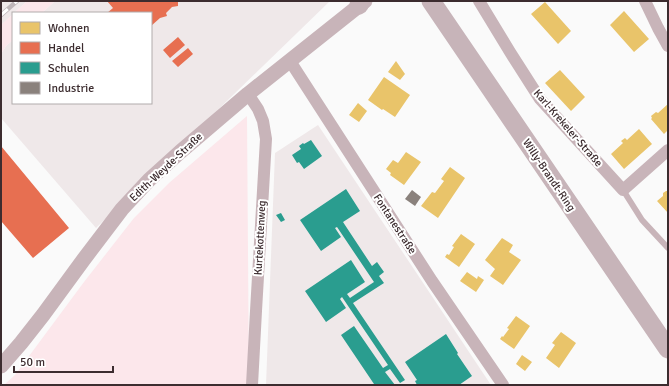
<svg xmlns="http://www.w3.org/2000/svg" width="669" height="386" font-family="Signika,sans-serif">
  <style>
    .built { fill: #efe8e9 }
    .green { fill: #fce7eb }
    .homes { fill: #e9c46a }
    .shops { fill: #e76f51 }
    .schools { fill: #2a9d8f }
    .industry { fill: #8a817c }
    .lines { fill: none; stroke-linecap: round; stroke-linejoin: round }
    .service { stroke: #c8b4b9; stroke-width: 6 }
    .minor { stroke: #c8b4b9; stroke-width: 12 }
    .tertiary { stroke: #c8b4b9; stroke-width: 15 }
    .primary { stroke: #c7b4b9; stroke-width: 19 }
    .rail-casing { stroke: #bfb6b9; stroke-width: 4.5 }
    .rail { stroke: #fff; stroke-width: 3; stroke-dasharray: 9; stroke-linecap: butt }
    .labels { text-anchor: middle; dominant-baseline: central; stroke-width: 4; stroke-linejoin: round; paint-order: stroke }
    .street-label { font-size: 11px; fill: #3c2c2f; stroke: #fff }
  </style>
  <rect width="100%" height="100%" fill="#fafafa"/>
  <!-- built -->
  <path class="built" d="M1 1H27L14 13H13V14L1 25Z
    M55 1H330L96 228 1 118V54L6 46 13 40V103H151V13H42Z
    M318 125 491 385H266L275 153Z"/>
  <!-- green -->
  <path class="green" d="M27 1H55L42 13H14Z
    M13 14V40L6 46 1 54V25Z
    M247 116 249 385H4L15 375 84 282 134 218 169 183Z"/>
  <!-- homes -->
  <path class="homes" d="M545 2 571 31 558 44 531 14Z
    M624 11 649 39 634 52 610 25Z
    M396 61 405 74 400 80 388 72Z
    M560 70 585 97 571 111 545 83Z
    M384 77 410 95 395 117 383 109 382 110 368 100Z
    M358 103 367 111 359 122 349 115Z
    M668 104V130L664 134 651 119 652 118 651 116 656 112 658 113Z
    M639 129 652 144 624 169 611 154 623 143 621 141 625 138 627 140Z
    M406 152 421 162 404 185 390 175 391 173 386 169 393 160 398 163Z
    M450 167 465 178 438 218 421 206 432 192 435 193 444 181 441 179Z
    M666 191H668V213L657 201 663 196V193Z
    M461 234 475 244 459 267 445 257 447 254 449 255 454 247 452 246Z
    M502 238 513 245 509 252 521 260 503 285 490 276 495 269 485 260Z
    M467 272 477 279 478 276 484 280 476 292 460 281Z
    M516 316 530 326 514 349 500 339 502 336 503 337 509 329 507 328Z
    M561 332 576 343 559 368 546 358 555 345 552 343Z
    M522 355 532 362 525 371 516 364Z"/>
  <!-- shops -->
  <path class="shops" d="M107 1H179L178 2V6L172 7 166 13 167 16 160 18 151 26V13H107L113 8Z
    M178 37 185 45 170 58 163 50Z
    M188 48 193 54 178 67 172 61Z
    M1 146 69 228 33 258 1 221Z"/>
  <!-- schools -->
  <path class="schools" d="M311 140 322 156 304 169 299 162 297 163 292 155 301 149 299 146 303 143 304 144Z
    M346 189 360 211 343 222 372 266 377 262 384 272 379 276 384 283 353 303 405 380 400 383 390 369 385 372 395 385H372L374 384 341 335 354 326 383 368 388 365 342 297 340 299 346 308 326 322 305 291 351 260 365 282 347 294 350 298 374 282 337 227 335 228 341 237 321 251 300 220Z
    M281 213 285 220 281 222 276 215Z
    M446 334 458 353 457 354 472 376 459 385H417L415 381 417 380 405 362Z"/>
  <!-- industry -->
  <path class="industry" d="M412 190 421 197 415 206 405 199Z"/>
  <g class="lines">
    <!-- service -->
    <path class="service" d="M623 190 642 220 668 248"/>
    <!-- minor -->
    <path class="minor" d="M479 1 510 52 540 99 623 190 668 150
      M645 1 658 28 668 46
      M290 61 432 281 503 385
      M248 94 258 109 263 121 266 139 256 311 252 385"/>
    <!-- tertiary -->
    <path class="tertiary" d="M1 366 21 343 43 315 84 259 122 209 149 180 180 152 248 94 365 1"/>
    <!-- primary -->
    <path class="primary" d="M431 1 668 349
      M359 5 361 1"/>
    <!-- rail casing -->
    <g class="rail-casing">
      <path id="rail" d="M1 15 17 1"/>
    </g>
    <!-- rail -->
    <use href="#rail" class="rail"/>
  </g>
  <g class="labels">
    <!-- street labels -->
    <g class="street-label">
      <text transform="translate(568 128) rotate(49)">Karl-Krekeler-Straße</text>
      <text transform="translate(166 167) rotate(-43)">Edith-Weyde-Straße</text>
      <text transform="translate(549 175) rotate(56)">Willy-Brandt-Ring</text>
      <text transform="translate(395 224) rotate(57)">Fontanestraße</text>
      <text transform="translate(260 238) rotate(-87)">Kurtekottenweg</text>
    </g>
  </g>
  <!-- border -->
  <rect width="669" height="386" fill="none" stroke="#3c2c2f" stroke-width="4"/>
  <!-- legend -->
  <rect x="12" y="12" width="140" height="92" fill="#ffffff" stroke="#b1abac"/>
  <rect x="20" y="22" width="20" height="12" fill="#e9c46a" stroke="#b1abac"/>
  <text x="48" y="32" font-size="12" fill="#3c2c2f">Wohnen</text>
  <rect x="20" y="42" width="20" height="12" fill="#e76f51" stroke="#b1abac"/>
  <text x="48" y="52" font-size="12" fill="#3c2c2f">Handel</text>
  <rect x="20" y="62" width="20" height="12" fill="#2a9d8f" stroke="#b1abac"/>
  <text x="48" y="72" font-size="12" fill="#3c2c2f">Schulen</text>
  <rect x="20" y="82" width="20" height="12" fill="#8a817c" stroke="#b1abac"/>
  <text x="48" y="92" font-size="12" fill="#3c2c2f">Industrie</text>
  <!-- scale -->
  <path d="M14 366v6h99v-6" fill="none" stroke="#3c2c2f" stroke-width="2"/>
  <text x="20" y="366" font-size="12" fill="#3c2c2f" stroke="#ffffff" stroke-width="3" paint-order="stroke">50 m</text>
</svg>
